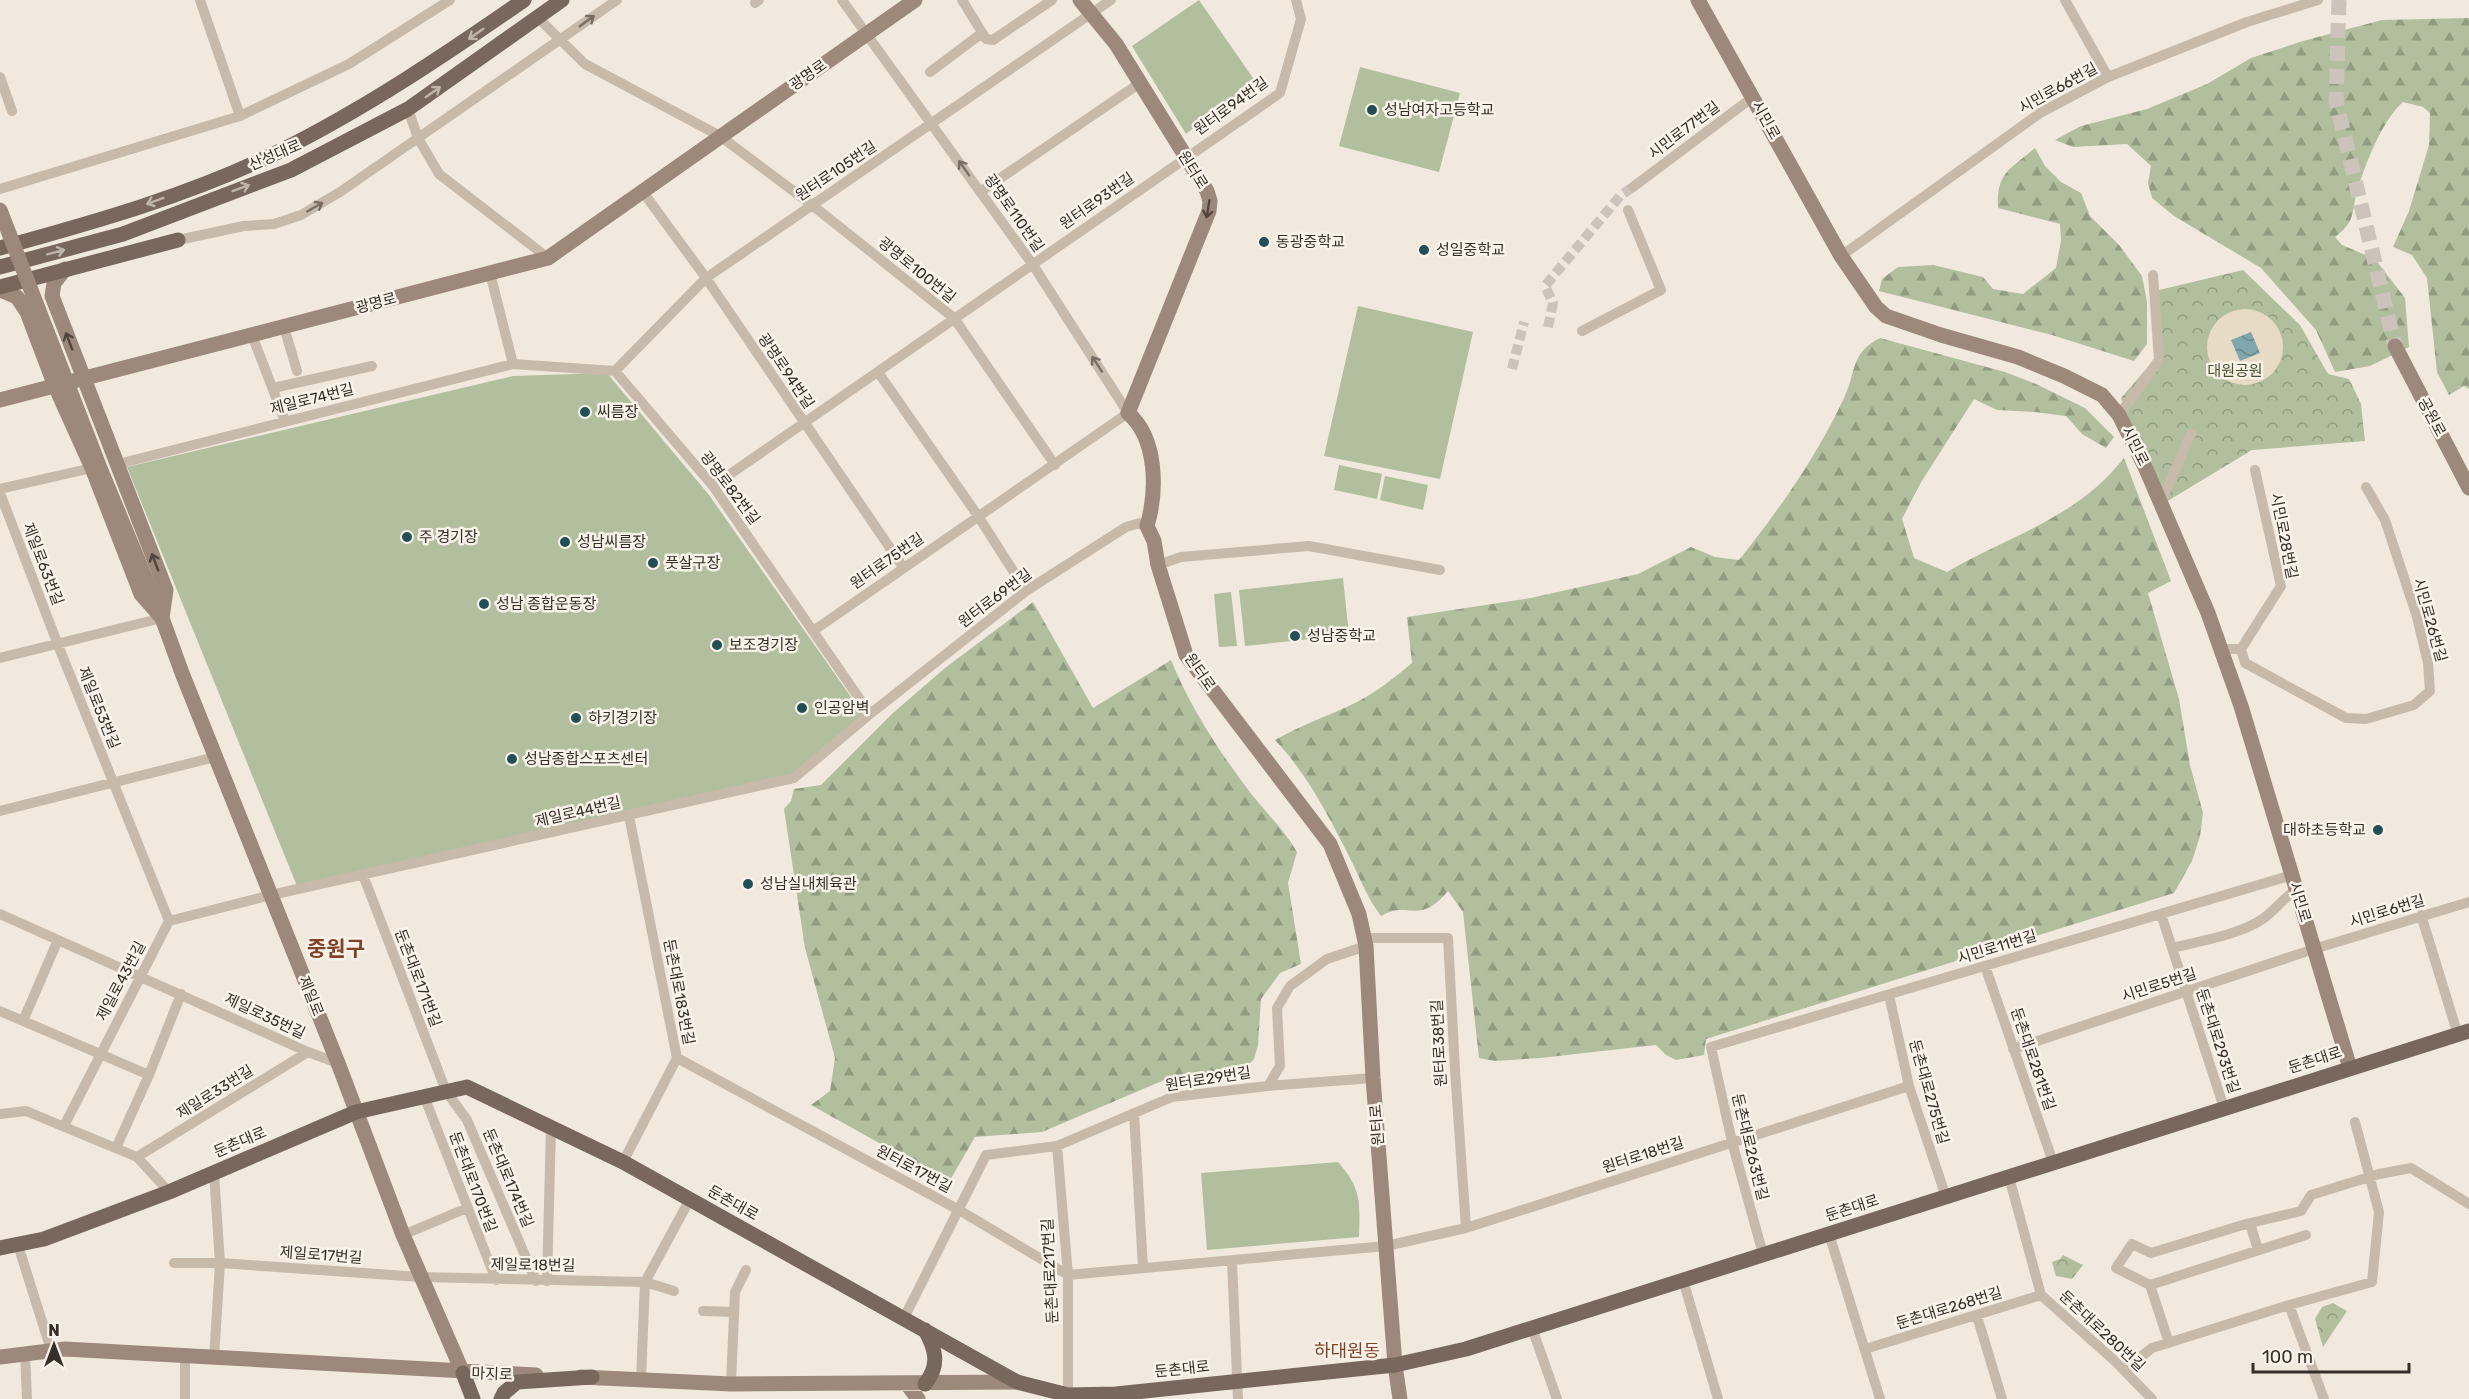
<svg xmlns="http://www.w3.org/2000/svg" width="2469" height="1399" font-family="Rubik,'Noto Sans KR',sans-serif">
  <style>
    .grass { fill: #b2bf9f }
    .forest { fill: url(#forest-firs) }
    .park { fill: url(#park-crowns) }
    .plaza { fill: #e8dbc6 }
    .water { fill: url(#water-waves) }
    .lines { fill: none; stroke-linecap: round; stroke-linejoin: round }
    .street-tunnel { stroke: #ccc4ba; stroke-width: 10; stroke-dasharray: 10 5; stroke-linecap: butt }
    .secondary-tunnel { stroke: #ccc4ba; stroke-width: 15; stroke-dasharray: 15 8; stroke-linecap: butt }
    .street { stroke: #c8baab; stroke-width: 10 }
    .secondary { stroke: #9c897c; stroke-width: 15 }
    .primary { stroke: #77675c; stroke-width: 15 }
    .secondary-bridge { stroke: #9c897c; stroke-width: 15 }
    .oneway { stroke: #786d64 }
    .oneway2 { stroke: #beb4aa }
    .oneway3 { stroke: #50453e }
    .poi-dot { fill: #224f55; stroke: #f9f3ea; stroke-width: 2 }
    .labels { text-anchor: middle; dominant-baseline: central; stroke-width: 5; stroke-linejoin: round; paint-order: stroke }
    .street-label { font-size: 15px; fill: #362e29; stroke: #f9f3ea }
    .poi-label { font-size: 15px; fill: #362e29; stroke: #f9f3ea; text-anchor: start }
    .park-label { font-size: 15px; fill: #44532f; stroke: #f9f3ea }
    .quarter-label { font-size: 18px; fill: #804228; stroke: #f9f3ea }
    .district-label { font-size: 21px; font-weight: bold; fill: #804228; stroke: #f9f3ea }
  </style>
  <defs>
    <pattern id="forest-firs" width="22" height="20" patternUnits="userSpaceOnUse" patternTransform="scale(1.5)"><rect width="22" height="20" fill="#b2bf9f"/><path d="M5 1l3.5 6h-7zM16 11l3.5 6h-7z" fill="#929c82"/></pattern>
    <pattern id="park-crowns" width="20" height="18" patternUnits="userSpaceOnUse" patternTransform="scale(1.5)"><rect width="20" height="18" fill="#b2bf9f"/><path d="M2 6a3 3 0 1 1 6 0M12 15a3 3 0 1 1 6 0" fill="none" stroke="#929c82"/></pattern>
    <pattern id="water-waves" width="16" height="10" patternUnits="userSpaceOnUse" patternTransform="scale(1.5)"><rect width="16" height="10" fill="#7fa7ac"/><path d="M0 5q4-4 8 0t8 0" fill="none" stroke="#69888c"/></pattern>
  </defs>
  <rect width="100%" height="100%" fill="#f1e9de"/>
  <!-- grass -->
  <path class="grass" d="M1199 0 1255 81 1186 134 1132 46Z
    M1360 67 1460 93 1439 172 1339 146Z
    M1358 306 1473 332 1440 479 1324 456Z
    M607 373 709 495 863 714 794 778 297 886 127 467 513 376Z
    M1339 465 1382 474 1377 499 1334 490Z
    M1385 476 1428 485 1423 510 1380 500Z
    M1343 578 1349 635 1245 646 1239 590Z
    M1231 592 1237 646 1219 647 1214 594Z
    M1338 1162C1362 1189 1360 1203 1359 1237L1207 1250 1201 1173Z"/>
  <!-- forest -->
  <path class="forest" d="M2469 18V389L2464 386 2449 395 2437 372 2427 278 2412 255 2393 247 2409 211 2429 145 2430 113 2423 107 2403 102C2382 121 2367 160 2358 188 2351 211 2357 221 2335 237L2342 245 2375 259 2405 298 2409 347 2370 366 2335 372 2316 330 2261 268 2174 216 2152 198 2148 183 2151 166 2127 144 2073 147 2055 140 2081 126 2147 109 2207 84 2251 58 2303 41 2382 20Z
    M2035 148 2045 166 2061 182 2081 193 2090 216 2119 245 2142 276 2147 302V344L2134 361 2052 335 1879 291 1882 279 1898 267 1933 265 1983 277 1993 289 2023 294 2056 268 2061 240 2060 224 1998 208C1996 172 2011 169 2035 148Z
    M1880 338 2005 372 2036 384 2085 408 2114 437 2106 448 2082 434 2066 416 2035 412 1997 410 1974 399 1920 484 1902 519 1914 558 1947 572C2010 535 2076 519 2124 458L2171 581 2148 593 2179 699 2190 765 2203 813 2200 836 2192 861 2174 893 1706 1039 1704 1055 1676 1060 1666 1055 1656 1045 1540 1058 1495 1061 1479 1058 1463 912 1448 891C1418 927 1409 899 1381 916 1368 899 1361 881 1352 862 1330 819 1309 776 1275 740 1301 725 1328 716 1355 703 1375 693 1394 678 1412 663L1407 617 1531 598 1638 574 1691 547 1715 557 1739 560C1779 510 1817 456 1844 398 1857 371 1850 353 1880 338Z
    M1033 602 1093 708 1171 660C1189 705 1217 748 1246 787 1263 810 1283 828 1297 852L1288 883 1301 964 1280 973 1261 999 1258 1045 1254 1059 1243 1070 1169 1078 1042 1132 975 1137 949 1182 811 1105 830 1091 835 1058 805 948 784 809 791 801 794 789 821 785 893 713 945 668Z"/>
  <!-- park -->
  <path class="park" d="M2243 270 2300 325 2328 374 2349 379 2361 404 2365 441 2252 450 2161 505 2121 398 2155 359 2159 290Z
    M2063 1255 2083 1265 2072 1279 2056 1276 2052 1262 2060 1259Z
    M2333 1303 2347 1311 2323 1347 2315 1319 2322 1307Z"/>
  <!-- plaza -->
  <path class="plaza" d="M2207 347a38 38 0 1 1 76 0a38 38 0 1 1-76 0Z"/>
  <!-- water -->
  <path class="water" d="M2251 332 2260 353 2240 361 2231 340Z"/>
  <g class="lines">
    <!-- street-tunnel -->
    <path class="street-tunnel" d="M1548 327 1553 303 1545 286 1620 196 1633 187
      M1512 369 1524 322"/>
    <!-- secondary-tunnel -->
    <path class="secondary-tunnel" d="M2339 0 2336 101 2395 346"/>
    <!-- street -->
    <path class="street" d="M200 0 240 116
      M962 0 986 39 993 40 1052 0
      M2065 0 2108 77
      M755 3 759 0
      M538 18 585 64 720 136 812 205 954 318 1055 465
      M930 72 982 33
      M0 77 12 111
      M1633 187 1753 97
      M0 189 240 116 349 64 450 0
      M643 192 706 278 903 567
      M980 192 1140 83
      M178 240 244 226 274 224 301 215 340 192 418 138 408 109
      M1841 256 2040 113 2108 77 2247 22 2318 0
      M548 258 439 174 418 138 617 0
      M490 273 513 364
      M284 327 297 371
      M1582 331 1661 290 1628 210
      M252 335 285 421
      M615 371 706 278 1111 0
      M878 372 978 516 1026 591
      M273 388 372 366
      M2119 415 2159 360 2153 275
      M118 464 513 364 615 371 713 486 870 714
      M713 486 1280 93 1301 19 1296 0
      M0 489 92 468
      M0 493 58 645 169 921
      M2161 502 2191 434
      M1158 565 1181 557 1309 546 1440 570
      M813 631 1128 413 1033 265 842 0
      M2221 649H2241L2281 586 2255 470
      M2241 649 2245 663 2346 718 2366 719 2414 705 2430 691 2428 663 2417 617 2385 520 2366 487
      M0 658 162 618
      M0 811 215 757
      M363 875 446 1091 467 1120 536 1281
      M0 914 308 1052 338 1063
      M2161 914 2224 1108
      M2421 915 2458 1035
      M1366 938H1448L1455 1070 1466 1228
      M2172 948C2199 941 2238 935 2261 920 2274 912 2282 899 2296 890
      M1985 966 2053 1162
      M1889 995 1909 1086 1946 1197
      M0 1011 149 1075
      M23 1021 58 940
      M2013 1049 2314 949 2469 902
      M677 1058 959 1210 1068 1275 1386 1246 1466 1228 1909 1086
      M1268 1086 1280 1066 1277 1008 1290 986 1327 959 1366 946
      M424 1096 496 1280
      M1134 1113 1143 1268
      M0 1114 26 1111 137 1157 169 1192
      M64 1126 169 921 271 895 794 778 870 714 1026 591 1126 527 1140 523 1147 526
      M1057 1146 1068 1275V1395
      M116 1148 149 1075 181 994
      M137 1157 308 1052
      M623 1162 677 1058 629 816
      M2009 1177 2041 1295 2116 1362 2152 1399
      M2250 1223 2258 1250
      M1829 1234 1880 1399
      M403 1235 467 1208
      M18 1245 51 1350
      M1763 1254 1732 1142 1711 1047 2292 875
      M1232 1262 1238 1399
      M174 1263H220L420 1277 645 1282 674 1291
      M1683 1280 1718 1399
      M547 1281 551 1127
      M2150 1285 2116 1268 2132 1244 2151 1253 2246 1224 2301 1211 2311 1195 2379 1174 2411 1168 2469 1204
      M2289 1305 2372 1282 2379 1212 2355 1122
      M703 1311 734 1312
      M1977 1316 2002 1399
      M904 1318 986 1155 1057 1146 1172 1097 1268 1086 1373 1078
      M1532 1328 1557 1399
      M2169 1343 2150 1285 2306 1235
      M1865 1349 2041 1295
      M25 1353 27 1399
      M185 1357V1399
      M214 1359 220 1263 214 1173
      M2124 1370 2152 1348 2289 1305 2324 1399
      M641 1379 645 1282 690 1199
      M731 1384 735 1292 746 1270"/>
    <!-- secondary -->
    <path class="secondary" d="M1080 0 1116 44 1207 191 1210 201 1209 211 1128 413C1158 439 1157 492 1147 526L1154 541 1158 565 1186 655 1330 844 1359 914 1366 946 1373 1078 1395 1365 1400 1399
      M1698 0 1841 256 1876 307 1886 316 1941 335 2018 357 2064 376 2102 395 2119 415 2146 469 2208 613 2241 706 2350 1068
      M65 269 54 283 52 296 166 590 162 618
      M0 290 17 297 27 312 55 386 92 468 141 594 162 618 182 673 338 1063 403 1235 463 1373
      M2395 346 2469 488
      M0 400 548 258 915 0
      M0 1357 65 1349 536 1375
      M581 1377 731 1384 1017 1382
      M907 1384 918 1399"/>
    <!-- primary -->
    <path class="primary" d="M0 248C95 222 191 195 280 151 366 108 445 55 524 0
      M0 267 123 234 291 170 408 109 562 0
      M0 287 178 240
      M0 1248 44 1239 169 1192 356 1112 467 1087 623 1162 1017 1382 1068 1395 1116 1394 1395 1365 1466 1349 2469 1031
      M463 1373 473 1399
      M925 1384C940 1365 936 1350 925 1330
      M501 1399 504 1393 517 1382 592 1377"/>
    <!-- secondary-bridge -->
    <path class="secondary-bridge" d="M0 210 100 468 162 618"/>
  </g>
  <!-- one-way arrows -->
  <defs><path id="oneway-shaft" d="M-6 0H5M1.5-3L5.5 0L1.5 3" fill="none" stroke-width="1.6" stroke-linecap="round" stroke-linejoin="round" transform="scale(1.5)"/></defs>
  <g class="oneway">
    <use href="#oneway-shaft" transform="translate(587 21) rotate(-36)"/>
    <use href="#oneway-shaft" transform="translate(964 168) rotate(-125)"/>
    <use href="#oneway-shaft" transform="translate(315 207) rotate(-30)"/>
    <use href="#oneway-shaft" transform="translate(1097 364) rotate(-123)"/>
  </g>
  <g class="oneway2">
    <use href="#oneway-shaft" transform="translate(476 34) rotate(145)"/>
    <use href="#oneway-shaft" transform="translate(433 92) rotate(-35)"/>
    <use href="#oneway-shaft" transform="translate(241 188) rotate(-21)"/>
    <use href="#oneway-shaft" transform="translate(155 201) rotate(160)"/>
    <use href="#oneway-shaft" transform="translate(56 252) rotate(-15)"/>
  </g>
  <g class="oneway3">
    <use href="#oneway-shaft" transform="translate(1208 209) rotate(99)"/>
    <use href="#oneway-shaft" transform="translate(69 341) rotate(-111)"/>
    <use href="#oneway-shaft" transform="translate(155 562) rotate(-111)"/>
  </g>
  <!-- markers -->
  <g class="poi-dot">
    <circle cx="1372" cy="110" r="6"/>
    <circle cx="1264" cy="242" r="6"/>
    <circle cx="1424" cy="250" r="6"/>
    <circle cx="585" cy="412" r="6"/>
    <circle cx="407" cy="537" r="6"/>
    <circle cx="565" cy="542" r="6"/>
    <circle cx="653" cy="563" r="6"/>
    <circle cx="484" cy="604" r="6"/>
    <circle cx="1295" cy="636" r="6"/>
    <circle cx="717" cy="645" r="6"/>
    <circle cx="802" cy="708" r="6"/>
    <circle cx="576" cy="718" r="6"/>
    <circle cx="512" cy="759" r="6"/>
    <circle cx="2378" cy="830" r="6"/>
    <circle cx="748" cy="884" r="6"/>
  </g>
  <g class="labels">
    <!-- street labels -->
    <g class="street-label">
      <text transform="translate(808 75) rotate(-35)">광명로</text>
      <text transform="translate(2058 88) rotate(-29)">시민로66번길</text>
      <text transform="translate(1231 106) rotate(-36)">원터로94번길</text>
      <text transform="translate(1766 120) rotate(61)">시민로</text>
      <text transform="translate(1684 130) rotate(-37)">시민로77번길</text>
      <text transform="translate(275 155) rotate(-23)">산성대로</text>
      <text transform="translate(1193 170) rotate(58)">원터로</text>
      <text transform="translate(836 171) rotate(-34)">원터로105번길</text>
      <text transform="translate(1097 201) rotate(-35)">원터로93번길</text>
      <text transform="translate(1014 213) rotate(55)">광명로110번길</text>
      <text transform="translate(917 270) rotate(39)">광명로100번길</text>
      <text transform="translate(376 303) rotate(-15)">광명로</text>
      <text transform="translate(786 371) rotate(56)">광명로94번길</text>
      <text transform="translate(312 399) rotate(-14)">제일로74번길</text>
      <text transform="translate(2432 417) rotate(62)">공원로</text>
      <text transform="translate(2135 446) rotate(63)">시민로</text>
      <text transform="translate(730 488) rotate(53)">광명로82번길</text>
      <text transform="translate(2284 536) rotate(79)">시민로28번길</text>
      <text transform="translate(887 561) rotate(-35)">원터로75번길</text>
      <text transform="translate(43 564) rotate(69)">제일로63번길</text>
      <text transform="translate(995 598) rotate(-37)">원터로69번길</text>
      <text transform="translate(2430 620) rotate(74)">시민로26번길</text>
      <text transform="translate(1200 672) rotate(55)">원터로</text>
      <text transform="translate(99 708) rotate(68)">제일로53번길</text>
      <text transform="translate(578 812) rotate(-13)">제일로44번길</text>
      <text transform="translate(2300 902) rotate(73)">시민로</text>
      <text transform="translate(2387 911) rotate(-17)">시민로6번길</text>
      <text transform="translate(1997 947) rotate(-17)">시민로11번길</text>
      <text transform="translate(418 978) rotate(69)">둔촌대로171번길</text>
      <text transform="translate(121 981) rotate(-62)">제일로43번길</text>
      <text transform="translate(2159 985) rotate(-18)">시민로5번길</text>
      <text transform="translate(679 992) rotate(79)">둔촌대로183번길</text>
      <text transform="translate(311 996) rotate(68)">제일로</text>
      <text transform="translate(265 1016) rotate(25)">제일로35번길</text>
      <text transform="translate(2218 1041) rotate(72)">둔촌대로293번길</text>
      <text transform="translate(1439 1043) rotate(-93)">원터로38번길</text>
      <text transform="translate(2033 1059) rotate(71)">둔촌대로281번길</text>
      <text transform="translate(2315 1060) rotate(-18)">둔촌대로</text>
      <text transform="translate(1208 1079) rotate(-9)">원터로29번길</text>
      <text transform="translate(215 1092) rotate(-32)">제일로33번길</text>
      <text transform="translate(1929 1092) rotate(74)">둔촌대로275번길</text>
      <text transform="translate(1377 1125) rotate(-94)">원터로</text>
      <text transform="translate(240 1142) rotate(-23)">둔촌대로</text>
      <text transform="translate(1750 1147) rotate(76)">둔촌대로263번길</text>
      <text transform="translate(1643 1155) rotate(-18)">원터로18번길</text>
      <text transform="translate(914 1169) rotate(28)">원터로17번길</text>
      <text transform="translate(508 1178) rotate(67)">둔촌대로174번길</text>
      <text transform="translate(473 1182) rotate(69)">둔촌대로170번길</text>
      <text transform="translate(733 1203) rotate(29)">둔촌대로</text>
      <text transform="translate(1852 1208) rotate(-18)">둔촌대로</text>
      <text transform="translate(321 1255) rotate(4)">제일로17번길</text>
      <text transform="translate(533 1265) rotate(1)">제일로18번길</text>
      <text transform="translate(1050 1271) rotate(-93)">둔촌대로217번길</text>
      <text transform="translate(1949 1308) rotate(-17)">둔촌대로268번길</text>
      <text transform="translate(2102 1331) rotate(43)">둔촌대로280번길</text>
      <text transform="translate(1182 1369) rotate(-6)">둔촌대로</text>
      <text transform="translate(492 1374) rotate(2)">마지로</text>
    </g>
    <!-- poi labels -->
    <g class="poi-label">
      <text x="1384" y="110">성남여자고등학교</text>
      <text x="1276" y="242">동광중학교</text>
      <text x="1436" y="250">성일중학교</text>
      <text x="597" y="412">씨름장</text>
      <text x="419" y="537">주 경기장</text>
      <text x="577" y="542">성남씨름장</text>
      <text x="665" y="563">풋살구장</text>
      <text x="496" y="604">성남 종합운동장</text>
      <text x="1307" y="636">성남중학교</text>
      <text x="729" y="645">보조경기장</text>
      <text x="814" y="708">인공암벽</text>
      <text x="588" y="718">하키경기장</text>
      <text x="524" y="759">성남종합스포츠센터</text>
      <text x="2366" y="830" text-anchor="end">대하초등학교</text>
      <text x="760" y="884">성남실내체육관</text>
    </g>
    <!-- park labels -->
    <g class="park-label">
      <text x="2235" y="371">대원공원</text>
    </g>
    <!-- quarter labels -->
    <g class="quarter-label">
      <text x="1347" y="1351">하대원동</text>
    </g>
    <!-- district labels -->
    <g class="district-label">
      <text x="336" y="948">중원구</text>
    </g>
  </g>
  <!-- north arrow -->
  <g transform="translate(54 1345)" stroke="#f9f3ea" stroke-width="4.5" paint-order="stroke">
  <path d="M0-4.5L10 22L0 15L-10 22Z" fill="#362e29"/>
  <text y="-9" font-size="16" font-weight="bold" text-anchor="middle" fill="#362e29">N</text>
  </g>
  <!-- scale -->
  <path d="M2253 1363v9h156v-9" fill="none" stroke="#362e29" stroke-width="3"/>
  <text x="2262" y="1363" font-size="18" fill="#362e29" stroke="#f9f3ea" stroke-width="4.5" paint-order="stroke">100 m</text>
</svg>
